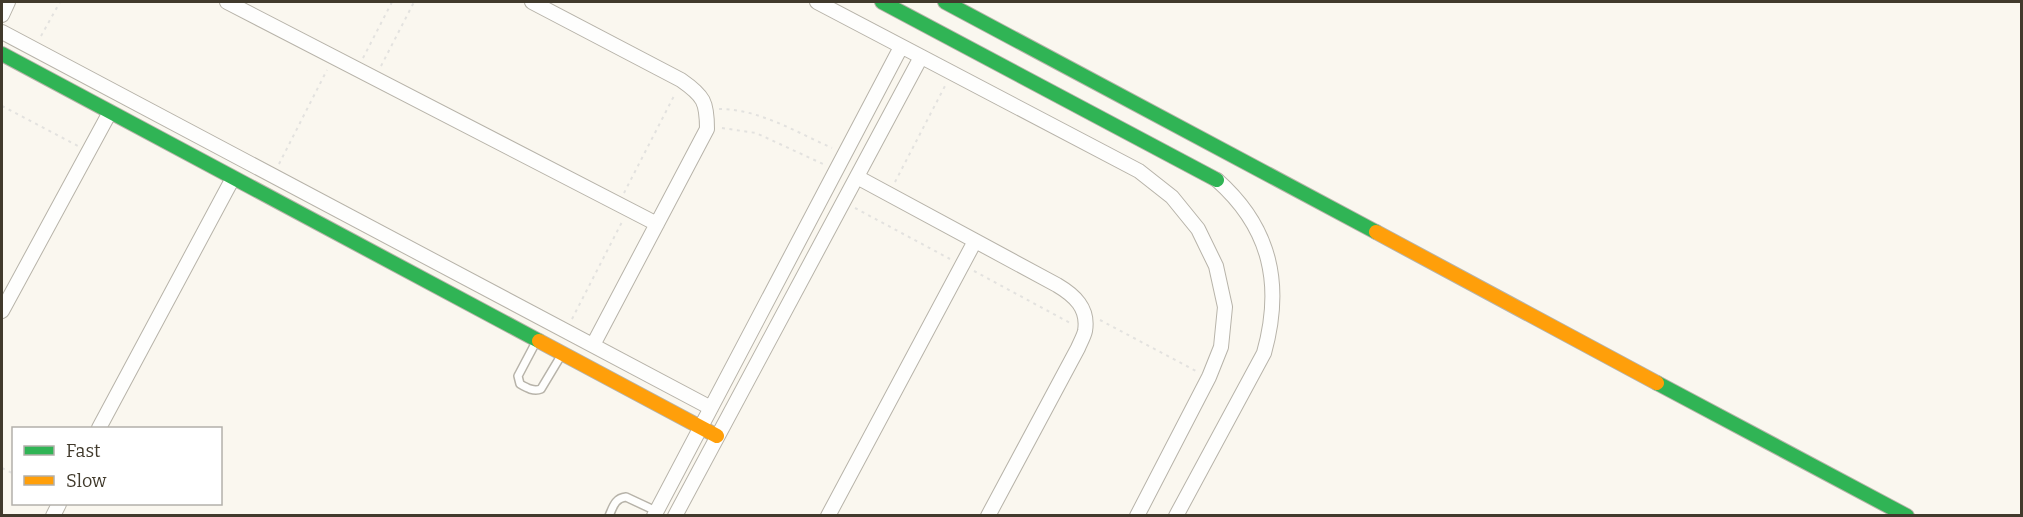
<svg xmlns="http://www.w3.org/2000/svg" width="2023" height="517" font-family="Bitter,serif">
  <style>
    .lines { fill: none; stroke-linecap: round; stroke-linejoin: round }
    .lane-casing { stroke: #b7b3a9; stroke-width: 10 }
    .street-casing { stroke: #b7b3a9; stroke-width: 16 }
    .fast-casing { stroke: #b7b3a9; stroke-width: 16 }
    .slow-casing { stroke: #b7b3a9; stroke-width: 16 }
    .path { stroke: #e3e2df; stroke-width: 2; stroke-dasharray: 3 4.5; stroke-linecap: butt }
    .lane { stroke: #fefefd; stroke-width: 7 }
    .street { stroke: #fefefd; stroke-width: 14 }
    .fast { stroke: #30b455; stroke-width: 14 }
    .slow { stroke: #ff9f0a; stroke-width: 14 }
  </style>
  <rect width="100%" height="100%" fill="#faf7ef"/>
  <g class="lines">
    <!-- lane casing -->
    <g class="lane-casing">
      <path id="lane" d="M537 340 518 376 520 384C527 388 534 392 541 389L562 354
        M609 516C613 507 615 498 626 497L656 511"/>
    </g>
    <!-- street casing -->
    <g class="street-casing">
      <path id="street" d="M227 2 657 224
        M532 2 681 80C704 96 707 102 707 129L593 345
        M817 2 1139 171 1172 197 1198 229 1216 266 1225 307 1221 347 1209 377 1137 516
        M2 15 8 2
        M2 32 711 408
        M857 177 1057 285C1074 295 1089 308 1085 331 1084 336 1080 343 1078 348L988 516
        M2 311 110 112
        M99 428 233 178
        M53 516 59 504
        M654 516 901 47
        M675 516 921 57
        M828 516 975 241
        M1176 516 1264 353C1283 285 1271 228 1217 180"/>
    </g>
    <!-- fast casing -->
    <g class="fast-casing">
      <path id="fast" d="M882 2 1217 180
        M945 2 1376 232
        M2 54 539 341
        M1657 383 1907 516"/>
    </g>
    <!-- slow casing -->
    <g class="slow-casing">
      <path id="slow" d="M1376 232 1657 383
        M539 341 717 436"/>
    </g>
    <!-- path -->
    <path class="path" d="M41 36 60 2
      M363 58 392 2
      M381 66 414 2
      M2 106 78 146
      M719 109C759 109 796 132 832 148
      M722 128 756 133 823 164
      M279 164 327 70
      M895 182 946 84
      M624 193 675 94
      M855 208 950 259
      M974 271 1072 324
      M572 319 623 220
      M1100 320 1196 371
      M2 468 14 474"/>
    <!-- lane -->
    <use href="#lane" class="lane"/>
    <!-- street -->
    <use href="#street" class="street"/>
    <!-- fast -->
    <use href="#fast" class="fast"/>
    <!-- slow -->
    <use href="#slow" class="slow"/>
  </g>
  <!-- border -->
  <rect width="2023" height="517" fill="none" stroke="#413a2c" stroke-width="6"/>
  <!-- legend -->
  <rect x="12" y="427" width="210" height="78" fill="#ffffff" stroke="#b3b0ab" stroke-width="1.5"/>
  <rect x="24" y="446" width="30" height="9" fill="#30b455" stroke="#b3b0ab" stroke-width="1.5"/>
  <text x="66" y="457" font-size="18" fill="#413a2c">Fast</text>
  <rect x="24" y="476" width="30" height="9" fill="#ff9f0a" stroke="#b3b0ab" stroke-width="1.5"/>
  <text x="66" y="487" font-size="18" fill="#413a2c">Slow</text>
</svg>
